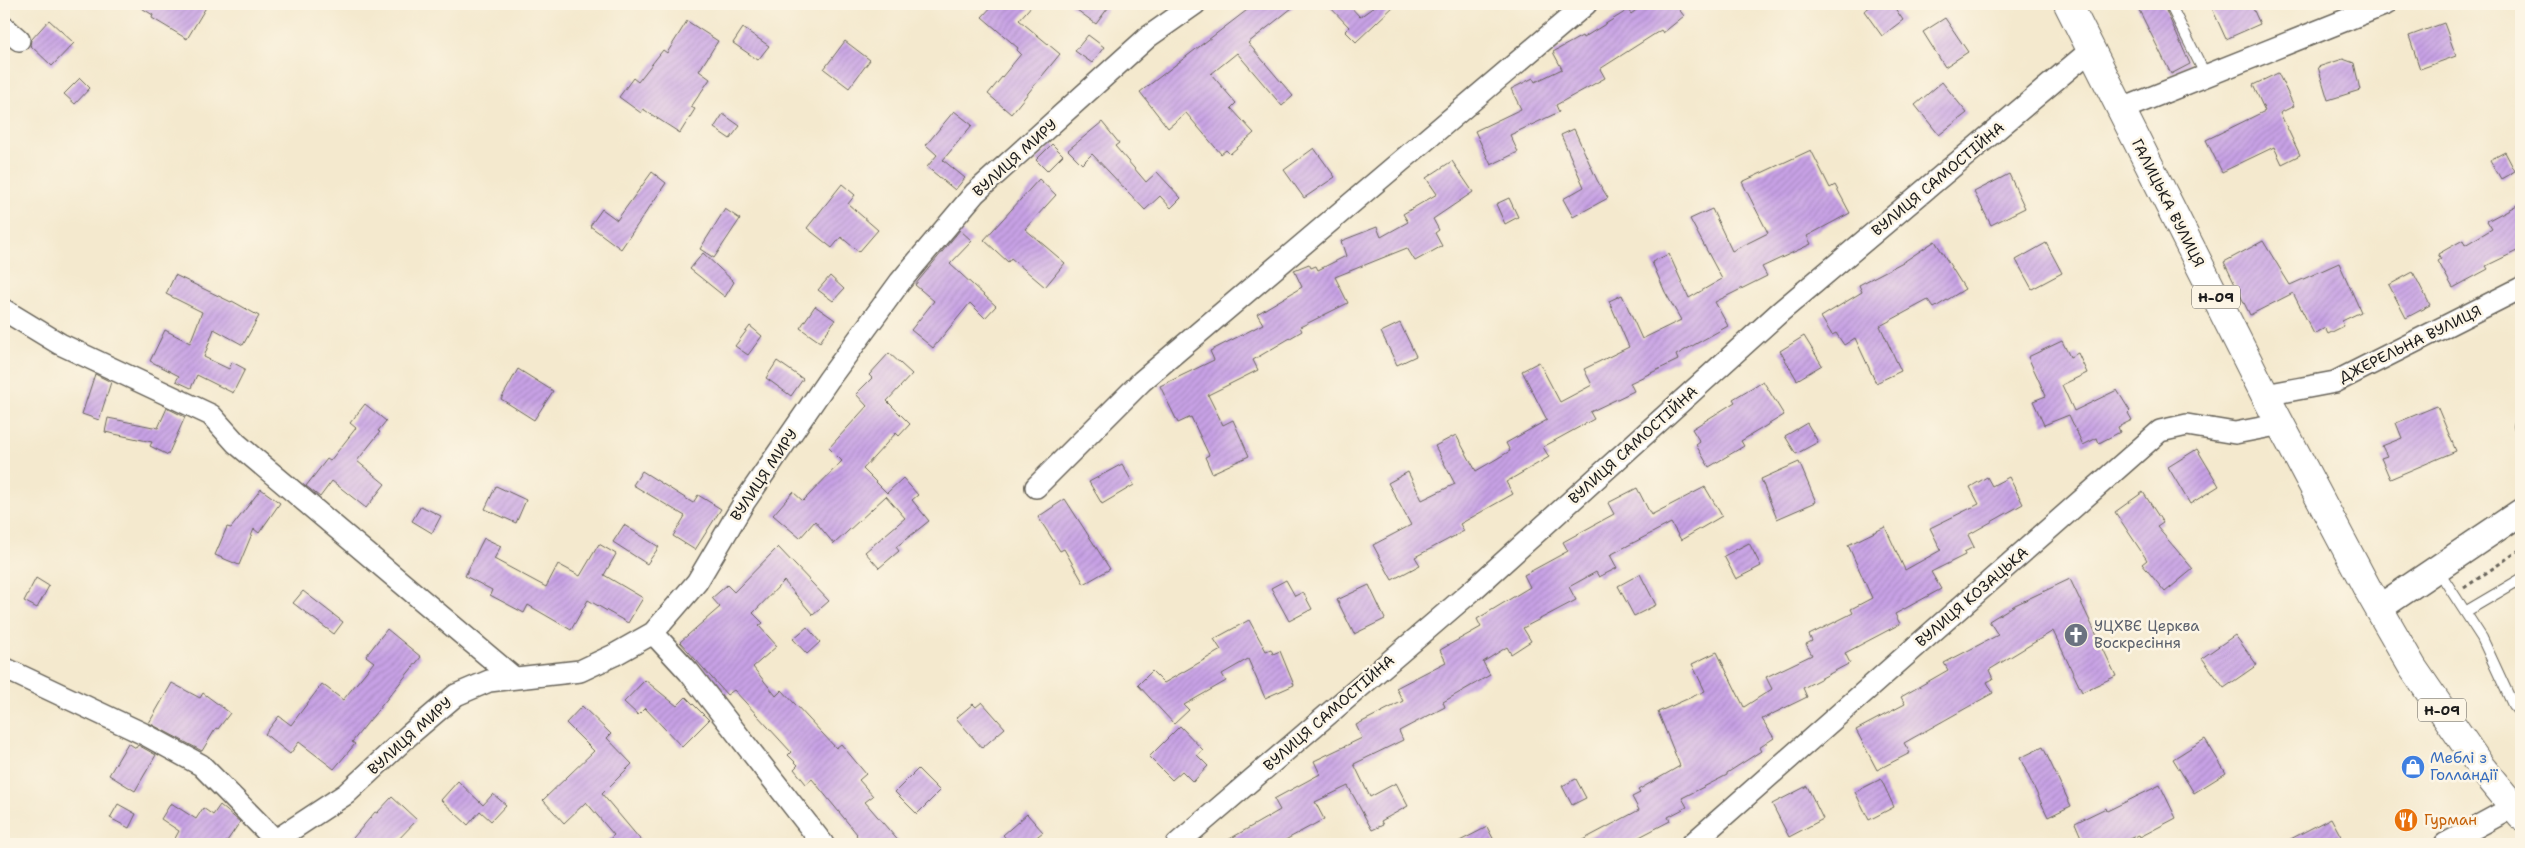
<svg xmlns="http://www.w3.org/2000/svg" width="2525" height="848" font-family="'Shantell Sans',sans-serif">
  <style>
    .building { fill: url(#building-hatch) }
    .lines { fill: none; stroke-linecap: round; stroke-linejoin: round }
    .service-casing { stroke: #68645a; stroke-width: 12 }
    .minor-casing { stroke: #68645a; stroke-width: 24 }
    .tertiary-casing { stroke: #68645a; stroke-width: 29 }
    .primary-casing { stroke: #68645a; stroke-width: 30 }
    .path { stroke: #68645a; stroke-width: 3; stroke-dasharray: 4 4; stroke-linecap: butt }
    .service { stroke: #fff; stroke-width: 10 }
    .minor { stroke: #fff; stroke-width: 21 }
    .tertiary { stroke: #fff; stroke-width: 26 }
    .primary { stroke: #fff; stroke-width: 28 }
    .labels { text-anchor: middle; dominant-baseline: central; stroke-width: 5; stroke-linejoin: round; paint-order: stroke }
    .shield { fill: #fcf5e5; stroke: #5f5d58; stroke-width: 1 }
    .shield-label { font-size: 14px; font-weight: bold; fill: #1c1c1c }
    .street-label { font-size: 15px; fill: #1c1c1c; stroke: #fcf5e5 }
    .worship-label { font-size: 15px; fill: #5b616d; stroke: #fcf5e5; text-anchor: start }
    .shop-label { font-size: 15px; fill: #366cbe; stroke: #fcf5e5; text-anchor: start }
    .food-label { font-size: 15px; fill: #c56008; stroke: #fcf5e5; text-anchor: start }
  </style>
  <defs>
    <pattern id="building-hatch" width="6" height="6" patternUnits="userSpaceOnUse" patternTransform="scale(1.25)"><rect width="6" height="6" fill="#c7a1e5"/><path d="M-1 1l2-2M0 6l6-6M5 7l2-2" fill="none" stroke="#aa8ac4"/></pattern>
  </defs>
  <rect width="100%" height="100%" fill="#fcf5e5"/>
  <filter id="ink" filterUnits="userSpaceOnUse"><feTurbulence type="fractalNoise" baseFrequency=".02" numOctaves="2"/><feDisplacementMap in="SourceGraphic" scale="10" xChannelSelector="R" yChannelSelector="G"/><feConvolveMatrix kernelMatrix="1 2 1 2 8 2 1 2 1" color-interpolation-filters="sRGB"/></filter>
  <filter id="wash" filterUnits="userSpaceOnUse"><feTurbulence type="fractalNoise" baseFrequency=".0096" numOctaves="4" result="noise"/><feDisplacementMap in="SourceGraphic" scale="20" xChannelSelector="R" yChannelSelector="G"/><feGaussianBlur stdDeviation="1.12" result="paint"/><feColorMatrix in="noise" values="0 0 0 0 0 0 0 0 0 0 0 0 0 0 0 0 0 1.4 0 .05"/><feComposite in="paint" operator="in"/></filter>
  <g filter="url(#wash)">
    <rect width="100%" height="100%" fill="#f4e9ce"/>
    <g id="blocks">
      <!-- building -->
      <path class="building" d="M135 4H208L187 39 152 18 153 15Z
        M994 4H1033L1019 20 1060 54 1011 114 988 94 1021 54 1017 50 1018 48 982 17Z
        M1069 4H1111L1096 24Z
        M1255 4H1297L1248 43 1293 96 1282 106 1237 53 1211 74 1236 103 1231 108 1254 133 1230 154 1226 150 1221 154 1186 113 1168 128 1140 92Z
        M1327 4H1348L1360 17 1378 4H1396L1356 42 1345 31 1349 27Z
        M1644 4H1675L1684 16 1663 33 1661 30 1600 69 1605 78 1556 105 1559 112 1510 135 1518 152 1491 165 1475 131 1521 109 1511 89 1533 78 1535 82 1562 69 1553 52 1582 36 1583 38 1628 10 1631 14Z
        M1874 4H1892L1903 20 1882 36 1864 11Z
        M2136 4H2163L2190 64 2171 74Z
        M2210 4H2251L2260 24 2226 39Z
        M1945 18 1968 52 1945 67 1923 32Z
        M49 20 74 43 52 66 30 45 31 40Z
        M687 21 718 41 699 71 710 79 691 107 695 109 680 133 643 109 641 113 619 97 633 78 638 82 663 50 667 53Z
        M2444 23 2456 56 2420 69 2409 36Z
        M743 28 769 46 758 60 733 43Z
        M1088 35 1104 47 1092 63 1075 51Z
        M845 41 870 60 849 88 824 69Z
        M2343 59 2354 63 2360 90 2328 100 2318 67Z
        M2278 73 2294 106 2280 113 2300 155 2282 164 2274 147 2222 172 2206 140 2265 111 2253 85Z
        M80 78 90 88 75 104 64 94Z
        M1942 82 1967 113 1939 135 1915 105Z
        M954 111 972 125 943 160 965 178 955 190 927 167 937 155 926 145Z
        M723 114 740 126 730 139 714 128Z
        M1102 122 1119 143 1115 146 1146 182 1157 172 1181 198 1171 208 1160 196 1145 210 1092 154 1082 164 1068 150Z
        M1574 129 1597 180 1608 198 1573 217 1563 199 1584 187 1561 135Z
        M1052 144 1063 155 1047 171 1036 160Z
        M1314 148 1335 177 1304 198 1284 170Z
        M1811 150 1830 188 1835 185 1850 213 1807 236 1811 244 1762 267 1767 276 1715 302 1728 326 1676 355 1678 360 1630 383 1634 391 1590 412 1594 419 1543 447 1549 457 1506 482 1513 494 1460 524 1464 531 1415 557 1420 565 1392 580 1373 545 1411 525 1388 483 1408 472 1422 500 1455 484 1435 446 1456 435 1476 471 1510 451 1506 443 1547 420 1522 371 1539 362 1560 402 1592 385 1584 369 1629 347 1609 301 1622 295 1642 339 1681 320 1665 292 1652 262 1669 254 1689 298 1722 279 1690 219 1712 209 1732 251 1768 233 1742 182Z
        M2505 152 2515 171 2501 179 2490 160Z
        M1452 161 1473 192 1433 219 1439 230 1435 233 1442 246 1415 261 1407 248 1335 277 1348 303 1300 327 1302 331 1253 360 1258 370 1208 395 1223 425 1233 420 1249 456 1212 473 1205 457 1209 455 1191 417 1178 423 1160 386 1214 360 1210 351 1263 324 1257 314 1302 287 1294 270 1309 264 1311 268 1316 266 1318 270 1346 256 1341 241 1377 227 1381 237 1408 222 1403 214 1437 194 1426 178Z
        M652 172 666 183 621 249 590 226 602 209 617 220Z
        M2009 174 2025 208 1991 225 1974 192Z
        M1039 179 1056 195 1025 229 1065 263 1045 287 1011 258 1008 262 984 240Z
        M842 184 855 195 848 204 878 230 859 252 841 237 832 248 807 228Z
        M1509 198 1518 217 1505 224 1496 204Z
        M2521 203V249L2486 266 2488 269 2453 288 2438 261 2441 259 2438 254 2463 240 2465 245 2492 229 2487 221Z
        M725 209 740 219 714 258 700 249Z
        M960 230 972 241 950 264 996 306 985 318 970 303 933 348 911 330 934 301 915 285Z
        M1935 241 1965 289 1934 308 1928 300 1880 326 1901 371 1876 383 1855 338 1844 345 1836 333 1832 335 1821 317 1862 292 1859 285 1905 261Z
        M2263 241 2290 285 2339 263 2361 312 2342 321 2344 326 2328 334 2325 328 2314 334 2293 293 2250 315 2224 262Z
        M2046 243 2062 273 2032 289 2016 260Z
        M703 253 734 282 725 297 690 269Z
        M2413 272 2430 305 2406 318 2389 285Z
        M175 275 231 302 232 301 259 316 243 345 214 329 204 357 229 369 232 362 245 369 233 393 197 375 191 388 176 381 179 376 150 361 165 330 190 343 202 312 166 294Z
        M830 276 844 289 833 301 818 290Z
        M815 306 835 320 820 342 800 328Z
        M1400 323 1416 356 1397 365 1381 332Z
        M750 326 762 336 748 355 735 346Z
        M1804 336 1822 365 1797 380 1780 351Z
        M2062 341 2070 357 2078 353 2087 373 2062 385 2074 411 2117 390 2130 411 2128 413 2132 420 2118 427 2120 432 2099 443 2097 438 2083 445 2069 415 2044 425 2033 401 2046 396 2028 357Z
        M889 353 912 374 887 401 910 424 899 436 896 433 863 469 887 493 903 478 918 495 912 500 929 521 896 547 899 551 879 568 865 552 905 518 886 496 834 544 815 521 800 538 773 515 793 492 803 501 842 461 829 448 867 406 856 394 872 378 869 375Z
        M777 361 803 379 791 396 766 378Z
        M518 369 553 391 534 420 501 399Z
        M95 374 111 382 99 420 82 414Z
        M1763 381 1784 415 1741 441 1744 446 1709 467 1696 445 1700 442 1692 429 1735 402 1733 399Z
        M365 404 386 421 378 431 380 432 357 461 385 484 366 508 332 481 320 497 306 486 327 459 330 461 356 428 350 423Z
        M2437 406 2456 451 2390 479 2381 458 2387 456 2382 446 2402 438 2396 423Z
        M167 408 185 417 168 455 150 446 152 442 105 432 108 418 158 428Z
        M1807 423 1818 442 1796 454 1785 436Z
        M2197 449 2219 486 2190 504 2168 467Z
        M1799 462 1816 502 1777 519 1761 479Z
        M1122 464 1134 485 1102 504 1089 482Z
        M642 471 693 503 698 495 721 509 695 550 673 536 685 516 633 485Z
        M1987 477 1992 486 2009 477 2023 504 1968 535 1974 547 1964 552 1965 555 1931 572 1941 589 1895 614 1900 624 1845 653 1850 663 1803 688 1807 697 1762 719 1774 738 1759 748 1761 751 1727 773V775L1682 798 1687 807 1668 817 1670 821 1626 844H1575L1639 810 1632 797 1640 793 1638 790 1680 766 1658 712 1705 691 1692 664 1717 652 1744 707 1772 689 1766 677 1812 655 1806 644 1812 641 1809 635 1853 613 1851 609 1872 598 1848 545 1885 527 1905 570 1941 550 1930 528 1979 504 1970 487Z
        M496 486 526 500 516 523 485 509Z
        M1705 487 1722 516 1681 540 1671 523 1610 555 1617 568 1599 577 1596 572 1569 587 1576 600 1523 628 1531 641 1511 654 1507 647 1483 662 1490 675 1443 702 1445 707 1399 731 1403 740 1354 764 1370 797 1396 783 1408 806 1381 821 1383 825 1372 830 1348 786 1315 802 1324 819 1278 844H1221L1280 810 1274 799 1320 774 1314 761 1362 738 1356 725 1403 701 1396 688 1446 662 1440 650 1481 627 1477 619 1530 587 1524 575 1568 551 1563 542 1614 514 1608 503 1637 488 1651 515Z
        M261 489 280 503 259 533 254 529 239 565 215 555 227 527 231 528Z
        M2143 492 2163 523 2157 527 2193 569 2165 592 2142 564 2147 560 2115 512Z
        M1065 499 1110 569 1084 584 1064 549 1060 551 1038 517Z
        M421 506 441 516 432 533 412 521Z
        M624 525 659 547 647 564 613 542Z
        M484 538 501 546 494 559 546 587 558 564 580 576 599 544 616 554 604 575 643 598 628 623 588 600 571 630 528 605 524 613 490 595 492 590 465 576Z
        M1749 543 1761 566 1736 579 1724 556Z
        M778 547 829 601 813 615 784 581 753 613 763 623 759 626 777 646 753 667 776 696 782 690 836 748 841 744 866 774 859 780 873 796 865 802 901 844H863L856 835 857 834 812 779 806 784 794 769 798 765 788 755 791 752 734 690 727 695 680 642 720 607 712 598 727 585 734 592Z
        M1640 574 1656 605 1634 616 1618 586Z
        M36 578 49 586 37 608 24 601Z
        M2070 579 2116 676 2082 692 2053 631 1989 670 1993 679 1987 682 1993 693 1904 743 1910 753 1877 770 1856 730 1905 704 1901 697 1948 670 1944 663 1998 635 1989 621 2015 605Z
        M1286 580 1295 596 1303 592 1312 609 1289 621 1271 588Z
        M1369 585 1385 619 1354 634 1337 600Z
        M303 591 343 622 334 634 293 603Z
        M1249 620 1266 651 1271 649 1273 654 1280 651 1294 685 1265 698 1248 659 1222 674 1226 681 1184 705 1189 710 1174 724 1138 685 1152 671 1164 683 1221 650 1214 639Z
        M807 627 820 642 807 654 793 639Z
        M387 629 421 657 352 742 355 744 334 769 299 742 290 754 265 734 279 716 291 725 322 684 343 700 374 662 366 656Z
        M2235 635 2257 665 2224 688 2202 658Z
        M645 680 677 706 686 697 709 720 682 747 645 708 638 715 624 702Z
        M172 683 200 698 203 693 230 713 218 729 216 728 202 751 149 723Z
        M982 702 1005 728 982 748 956 718 973 704 976 707Z
        M582 706 611 734 607 738 632 764 602 794 644 844H604L614 835 586 802 564 823 543 800 594 751 566 723Z
        M1180 726 1203 750 1197 755 1208 766 1193 782 1182 771 1172 780 1149 757Z
        M2205 739 2226 773 2194 793 2173 759Z
        M128 743 136 748 138 745 156 755 135 791 109 775Z
        M2043 747 2071 806 2048 817 2020 758Z
        M918 769 940 791 917 814 895 792Z
        M1576 779 1586 798 1572 805 1562 786Z
        M1881 779 1894 807 1869 820 1855 792Z
        M458 781 483 805 493 794 506 805 491 821 480 811 468 825 441 800Z
        M2160 785 2176 818 2140 837 2139 835 2119 844H2084L2075 823 2106 808 2107 811Z
        M1807 786 1823 819 1789 837 1772 804Z
        M392 797 417 820 394 844H348L375 812 377 813Z
        M171 803 196 819 203 808 213 815 220 805 240 822 225 844H172L179 831 161 819Z
        M118 804 136 814 129 828 110 818Z
        M1027 814 1043 832 1028 844H1011L1003 835Z
        M2331 818 2345 844H2281Z
        M1487 827 1496 844H1454Z"/>
    </g>
  </g>
  <g filter="url(#ink)">
    <use href="#blocks" fill-opacity="0" stroke="#68645a" stroke-width="1"/>
    <g class="lines">
      <!-- service casing -->
      <g class="service-casing">
        <path id="service" d="M2170 4 2206 76
          M2519 426 2521 425
          M2438 570 2482 638 2513 705 2521 714
          M2465 612 2521 579"/>
      </g>
      <!-- minor casing -->
      <g class="minor-casing">
        <path id="minor" d="M4 27 19 40
          M2120 110 2386 4
          M4 310 60 344 211 415 236 443 513 677
          M2265 395 2335 382 2521 288
          M1036 487 1142 381 1586 4
          M653 633 689 672 823 844
          M4 668 146 735 201 765 275 840
          M270 844 346 794 409 735 456 695 489 681 580 671 614 655 653 633 697 582 745 501 829 379 900 282 975 193 1148 37 1195 4
          M1177 844 1474 589 1780 312 2091 50
          M1692 844 2160 431 2187 425 2235 433 2282 424
          M2445 844 2513 807"/>
      </g>
      <!-- tertiary casing -->
      <g class="tertiary-casing">
        <path id="tertiary" d="M2379 608 2521 512"/>
      </g>
      <!-- primary casing -->
      <g class="primary-casing">
        <path id="primary" d="M2068 4 2265 395 2367 588 2413 668 2481 767 2521 816"/>
      </g>
      <!-- path -->
      <path class="path" d="M2464 588 2521 549"/>
      <!-- service -->
      <use href="#service" class="service"/>
      <!-- minor -->
      <use href="#minor" class="minor"/>
      <!-- tertiary -->
      <use href="#tertiary" class="tertiary"/>
      <!-- primary -->
      <use href="#primary" class="primary"/>
    </g>
  </g>
  <!-- icons -->
  <defs>
    <g id="church-disc" transform="scale(1.25)"><circle r="9.5" fill="#6b7280" stroke="#fcf5e5"/><path d="M-1.2-6h2.4v3.5h3.3v2.4h-3.3V6h-2.4V-.1h-3.3v-2.4h3.3Z" fill="#fff"/></g>
    <g id="shop-disc" transform="scale(1.25)"><circle r="9.5" fill="#3f7fe0" stroke="#fcf5e5"/><path d="M-5-2.5h2.3a2.7 3.5 0 0 1 5.4 0H5L5.5 6h-11ZM-1.5-2.5h3a1.5 2.3 0 0 0-3 0Z" fill="#fff"/></g>
    <g id="restaurant-disc" transform="scale(1.25)"><circle r="9.5" fill="#e8710a" stroke="#fcf5e5"/><path d="M-5-6h1v4h1v-4h1v4h1v-4h1v5L-1.5 .5V6h-2V.5L-5-1ZM5-6V6H3V1.5H1.5Q1.5-4 5-6Z" fill="#fff"/></g>
  </defs>
  <g fill-rule="evenodd">
    <use href="#church-disc" x="2076" y="635"/>
    <use href="#shop-disc" x="2413" y="767"/>
    <use href="#restaurant-disc" x="2406" y="820"/>
  </g>
  <g class="labels">
    <!-- shield labels -->
    <g class="shield">
      <rect x="2192" y="285.5" width="48" height="23" rx="4"/>
      <rect x="2418" y="698.5" width="48" height="23" rx="4"/>
    </g>
    <g class="shield-label">
      <text x="2216" y="297">Н-09</text>
      <text x="2442" y="710">Н-09</text>
    </g>
    <!-- street labels -->
    <g class="street-label">
      <text transform="translate(1015 158) rotate(-42)">ВУЛИЦЯ МИРУ</text>
      <text transform="translate(1938 179) rotate(-40)">ВУЛИЦЯ САМОСТІЙНА</text>
      <text transform="translate(2168 203) rotate(63)">ГАЛИЦЬКА ВУЛИЦЯ</text>
      <text transform="translate(2410 344) rotate(-26)">ДЖЕРЕЛЬНА ВУЛИЦЯ</text>
      <text transform="translate(1633 445) rotate(-42)">ВУЛИЦЯ САМОСТІЙНА</text>
      <text transform="translate(764 475) rotate(-56)">ВУЛИЦЯ МИРУ</text>
      <text transform="translate(1972 597) rotate(-41)">ВУЛИЦЯ КОЗАЦЬКА</text>
      <text transform="translate(1329 713) rotate(-41)">ВУЛИЦЯ САМОСТІЙНА</text>
      <text transform="translate(410 736) rotate(-42)">ВУЛИЦЯ МИРУ</text>
    </g>
    <!-- worship labels -->
    <g class="worship-label">
      <text x="2094" y="626">УЦХВЄ Церква<tspan x="2094" dy="17">Воскресіння</tspan></text>
    </g>
    <!-- shop labels -->
    <g class="shop-label">
      <text x="2430" y="758">Меблі з<tspan x="2430" dy="17">Голландії</tspan></text>
    </g>
    <!-- food labels -->
    <g class="food-label">
      <text x="2424" y="820">Гурман</text>
    </g>
  </g>
  <!-- margin -->
  <rect width="2525" height="848" fill="none" stroke="#fcf5e5" stroke-width="20"/>
</svg>
